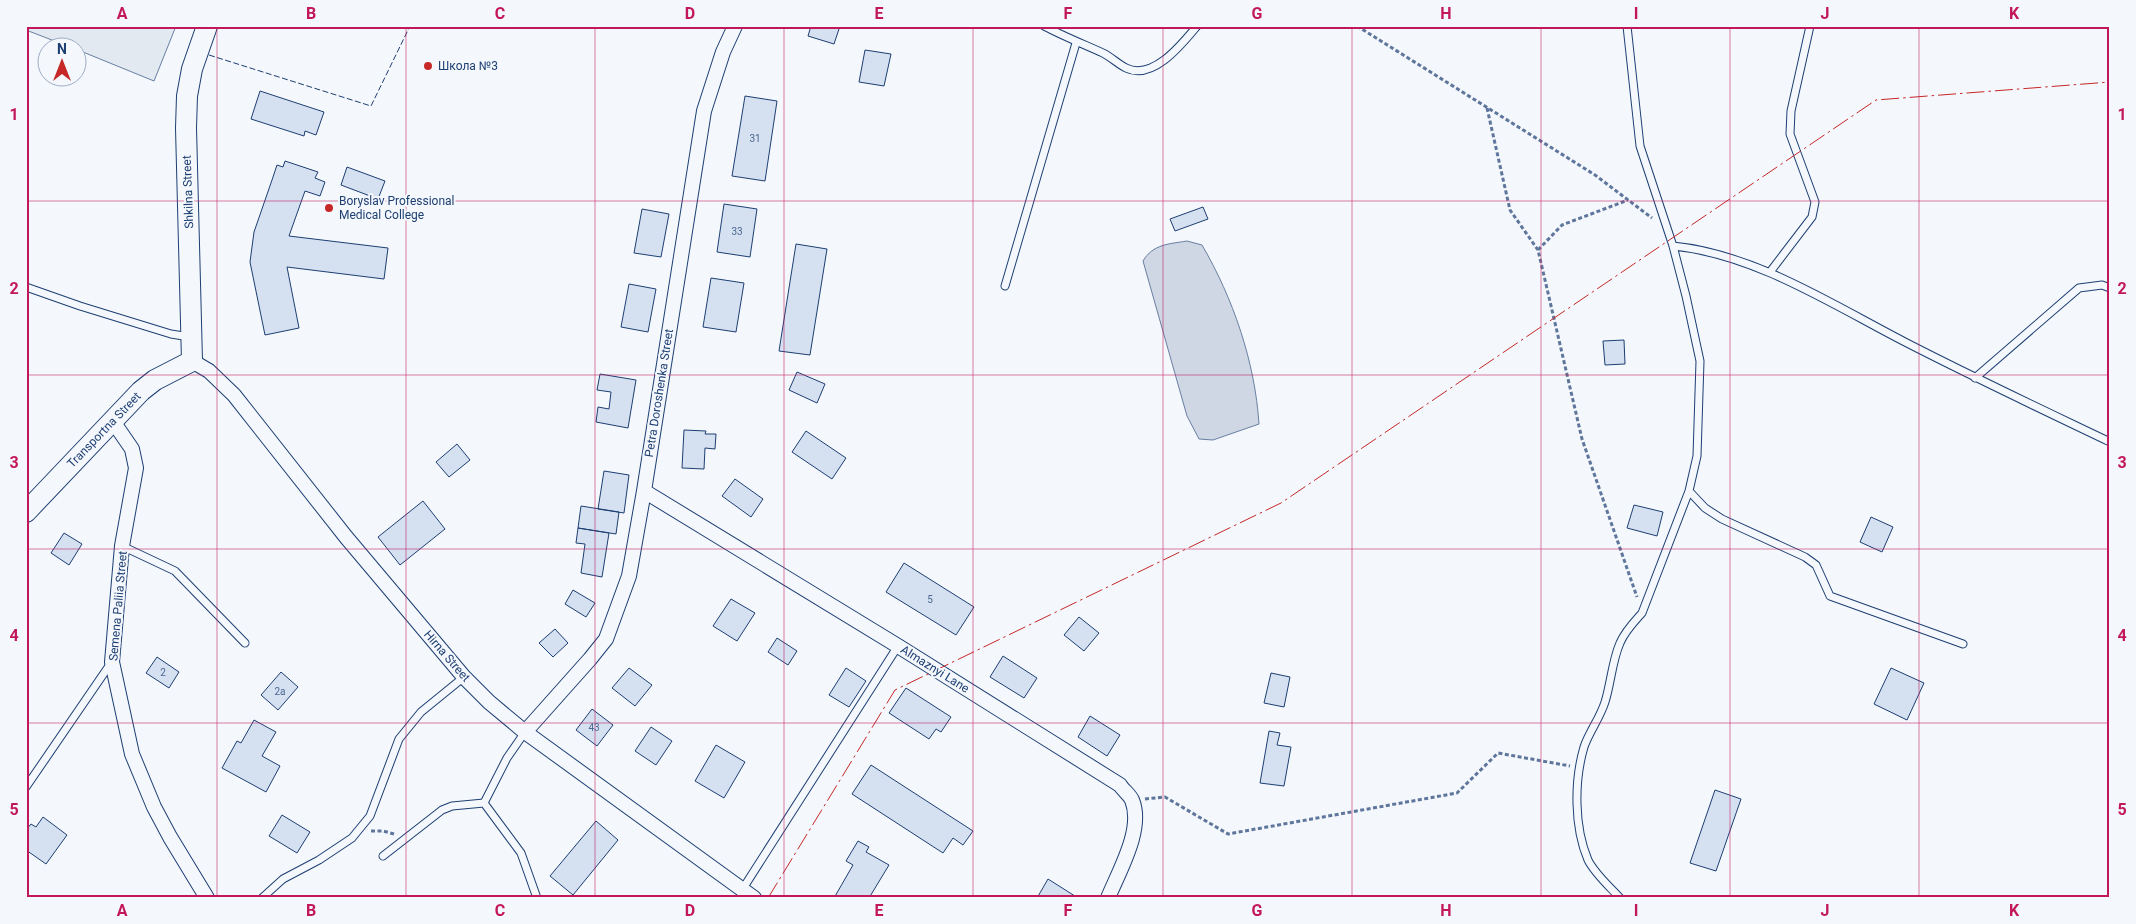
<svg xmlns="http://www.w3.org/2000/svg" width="2136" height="924" font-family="Roboto,sans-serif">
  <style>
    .green { fill: #e3e9f0; stroke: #687fa3 }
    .water { fill: #cfd7e4; stroke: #687fa3 }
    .building { fill: #d5e0f0; stroke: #1d3f73 }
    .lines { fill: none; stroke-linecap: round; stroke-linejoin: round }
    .lane-casing { stroke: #1d3f73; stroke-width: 9 }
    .street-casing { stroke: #1d3f73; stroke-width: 16 }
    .secondary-casing { stroke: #1d3f73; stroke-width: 22 }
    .path { stroke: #5e769c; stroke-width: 3; stroke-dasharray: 4 2.5; stroke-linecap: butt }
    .lane { stroke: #f4f7fb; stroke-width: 7 }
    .street { stroke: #f4f7fb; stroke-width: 14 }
    .secondary { stroke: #f4f7fb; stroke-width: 20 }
    .fence { stroke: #1d3f73; stroke-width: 1; stroke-dasharray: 6 2.5; stroke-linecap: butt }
    .power { stroke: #c62828; stroke-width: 1; stroke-dasharray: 18 4 2.5 4; stroke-linecap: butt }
    .grid { fill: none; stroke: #c2185b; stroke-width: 1; stroke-opacity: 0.55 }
    .poi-dot { fill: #c62828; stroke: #f4f7fb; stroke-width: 2 }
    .labels { text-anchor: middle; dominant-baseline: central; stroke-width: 4; stroke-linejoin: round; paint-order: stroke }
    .number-label { font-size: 10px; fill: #4b6792 }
    .poi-label { font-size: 12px; fill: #1d3f73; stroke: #f4f7fb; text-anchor: start }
    .street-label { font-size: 12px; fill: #1d3f73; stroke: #f4f7fb }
    .neatline { fill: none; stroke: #c2185b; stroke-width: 2 }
    .grid-label { font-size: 16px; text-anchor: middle; font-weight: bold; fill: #c2185b }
  </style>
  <rect width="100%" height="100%" fill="#f4f7fb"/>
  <!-- green -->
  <path class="green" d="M26 26H176L154 81 78 50V48L70 47 26 30Z"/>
  <!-- water -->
  <path class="water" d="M1187 241 1202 245C1233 298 1255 362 1259 424L1213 440 1199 439 1187 416 1143 261C1153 244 1169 244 1187 241Z"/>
  <!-- building -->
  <path class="building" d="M811 26H840L834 44 808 36Z
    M865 50 891 54 884 86 859 82Z
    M260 91 324 112 316 135 305 131 304 136 251 119Z
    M745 96 777 101 765 181 732 176Z
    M285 161 318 172 315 178 325 182 320 196 305 191 289 236 388 248 384 279 287 267 299 328 265 335 250 262 254 232 272 180 277 165 283 167Z
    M347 167 385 181 378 199 341 185Z
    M724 204 757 209 750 257 717 252Z
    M1203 207 1208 219 1175 231 1170 219Z
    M642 209 669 214 661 257 634 253Z
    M796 244 827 249 810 355 779 351Z
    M711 278 744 283 736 332 703 327Z
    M629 284 656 289 648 332 621 327Z
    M1624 340 1625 364 1605 365 1603 341Z
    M797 372 825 384 817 403 789 390Z
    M600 374 636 380 628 428 596 422 598 407 609 409 611 392 597 390Z
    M684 430 706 431 705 434H716L715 449 705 448 704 469 682 468Z
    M806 431 846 458 832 479 792 452Z
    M457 444 470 460 449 477 436 462Z
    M604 471 629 475 624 513 598 509Z
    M735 479 763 499 751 517 722 496Z
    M423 501 445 529 400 565 378 537Z
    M1634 505 1663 512 1657 536 1627 528Z
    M581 506 619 512 616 534 578 528Z
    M1871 517 1893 527 1882 552 1860 542Z
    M578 528 609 533 602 577 581 573 585 544 576 543Z
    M64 533 82 544 69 565 51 553Z
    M904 563 974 607 956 635 886 592Z
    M573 590 595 603 586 617 565 604Z
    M731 599 755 613 737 641 713 626Z
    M1079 617 1099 633 1084 651 1064 635Z
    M555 629 568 643 553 657 539 643Z
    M777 638 797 651 788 665 768 652Z
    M1003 656 1037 678 1024 698 990 677Z
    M157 657 179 672 169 688 146 673Z
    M629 668 652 685 635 706 612 688Z
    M846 668 866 681 849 707 829 695Z
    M1891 668 1924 683 1907 720 1874 704Z
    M281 672 298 687 278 710 261 695Z
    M1271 673 1290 677 1284 707 1264 703Z
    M906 688 951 717 941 732 936 729 929 739 889 713Z
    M592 709 613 725 597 746 576 730Z
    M1090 716 1120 735 1107 756 1078 737Z
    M254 720 276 732 262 756 280 766 266 792 222 768 237 741 241 743Z
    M651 727 672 741 656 765 635 751Z
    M1269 731 1280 733 1277 745 1291 747 1284 786 1260 783Z
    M716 745 745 762 724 798 695 781Z
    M871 765 973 831 963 845 953 838 943 853 852 794Z
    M1715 790 1741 799 1716 871 1690 863Z
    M282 815 310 832 297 853 269 836Z
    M43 817 67 835 46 864 26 850V830L31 824 36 827Z
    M596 821 618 840 573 895 550 876Z
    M858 841 869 847 866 852 889 865 869 898H834L853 865 846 861Z
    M1048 879 1078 898H1037Z"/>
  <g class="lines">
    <!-- lane casing -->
    <g class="lane-casing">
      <path id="lane" d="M1044 26C1063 36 1083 44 1103 53 1111 57 1118 64 1126 68 1153 81 1182 44 1197 26
        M1673 246C1755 254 1833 305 1905 342 1973 377 2041 409 2110 442
        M1770 272 1812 217 1815 202 1790 134 1791 111 1810 26
        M1005 286 1076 43
        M26 287 80 306 171 334 190 337
        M1975 378 2079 288 2102 285 2110 288
        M1689 491 1705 508 1722 519 1805 557 1816 565 1830 596 1963 644
        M122 546 175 571 245 643
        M26 787 111 663
        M484 803 521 853 537 898
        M383 856 442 810 452 806 484 803 507 758 525 732
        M742 890 898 646
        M262 898 283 879 319 860 352 838 370 816 399 739 421 712 464 677
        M1620 898C1609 886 1595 874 1588 860 1574 827 1574 781 1584 747 1589 732 1600 718 1605 702 1611 683 1612 661 1620 643 1625 631 1634 622 1642 613L1689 491 1697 456 1700 361 1686 296 1673 246 1640 146 1627 26"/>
    </g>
    <!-- street casing -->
    <g class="street-casing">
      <path id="street" d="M192 361 209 371 234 395 346 537 464 677 489 702 525 732 754 898
        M112 420 132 449 136 468 122 546 112 662 132 754 154 807 170 837 207 898
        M644 491 898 646 1120 785C1123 790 1130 795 1132 800 1144 829 1119 871 1108 898
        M525 732 590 659 606 639 629 576 644 491 704 111 723 52 735 26"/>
    </g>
    <!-- secondary casing -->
    <g class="secondary-casing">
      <path id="secondary" d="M26 512 141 391 155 380 192 361 186 128 187 96 192 69 207 26"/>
    </g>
    <!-- path -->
    <path class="path" d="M1357 26 1595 175 1652 218
      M1487 108 1510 210 1538 250 1582 439 1637 597
      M1538 250 1562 225 1628 200
      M1145 799 1165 797 1228 834 1457 793 1498 753 1570 766
      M371 831H383L394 834"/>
    <!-- lane -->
    <use href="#lane" class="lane"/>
    <!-- street -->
    <use href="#street" class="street"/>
    <!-- secondary -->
    <use href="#secondary" class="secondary"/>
    <!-- fence -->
    <path class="fence" d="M209 55 371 106 410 26"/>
    <!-- power -->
    <path class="power" d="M768 898 895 690 1281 503 1876 100 2110 82"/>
  </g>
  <!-- grid -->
  <path class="grid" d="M217 26V898M406 26V898M595 26V898M784 26V898M973 26V898M1163 26V898M1352 26V898M1541 26V898M1730 26V898M1919 26V898M26 201H2110M26 375H2110M26 549H2110M26 723H2110"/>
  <!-- markers -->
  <g class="poi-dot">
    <circle cx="428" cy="66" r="5"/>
    <circle cx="329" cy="208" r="5"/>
  </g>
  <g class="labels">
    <!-- number labels -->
    <g class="number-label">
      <text x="755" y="138">31</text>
      <text x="737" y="231">33</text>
      <text x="930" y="599">5</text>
      <text x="163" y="672">2</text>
      <text x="280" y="691">2а</text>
      <text x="594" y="727">43</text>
    </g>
    <!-- poi labels -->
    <g class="poi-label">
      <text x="438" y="66">Школа №3</text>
      <text x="339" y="201">Boryslav Professional<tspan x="339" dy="14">Medical College</tspan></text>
    </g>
    <!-- street labels -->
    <g class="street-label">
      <text transform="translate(188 192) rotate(-92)">Shkilna Street</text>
      <text transform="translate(659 393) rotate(-81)">Petra Doroshenka Street</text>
      <text transform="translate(104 430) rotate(-46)">Transportna Street</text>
      <text transform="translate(118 606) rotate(-85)">Semena Paliia Street</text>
      <text transform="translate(447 656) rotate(49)">Hirna Street</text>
      <text transform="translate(935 669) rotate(32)">Almaznyi Lane</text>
    </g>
  </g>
  <!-- border -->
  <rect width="2136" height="924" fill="none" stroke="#f4f7fb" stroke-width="55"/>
  <!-- north arrow -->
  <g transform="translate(62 62)"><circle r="24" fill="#f4f7fb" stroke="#9eadc5"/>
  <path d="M0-4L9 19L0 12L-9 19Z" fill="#c62828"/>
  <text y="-8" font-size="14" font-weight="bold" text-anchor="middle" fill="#1d3f73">N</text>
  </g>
  <rect x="28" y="28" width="2080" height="868" class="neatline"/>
  <g class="grid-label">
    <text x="122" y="19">A</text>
    <text x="311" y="19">B</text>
    <text x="500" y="19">C</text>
    <text x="690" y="19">D</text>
    <text x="879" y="19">E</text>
    <text x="1068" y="19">F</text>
    <text x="1257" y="19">G</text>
    <text x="1446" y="19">H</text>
    <text x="1636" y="19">I</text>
    <text x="1825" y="19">J</text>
    <text x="2014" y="19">K</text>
    <text x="14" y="120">1</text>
    <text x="2122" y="120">1</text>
    <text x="14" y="294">2</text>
    <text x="2122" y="294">2</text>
    <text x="14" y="468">3</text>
    <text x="2122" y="468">3</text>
    <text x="14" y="641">4</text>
    <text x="2122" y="641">4</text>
    <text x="14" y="815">5</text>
    <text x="2122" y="815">5</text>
    <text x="122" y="916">A</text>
    <text x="311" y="916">B</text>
    <text x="500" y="916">C</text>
    <text x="690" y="916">D</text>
    <text x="879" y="916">E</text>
    <text x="1068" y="916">F</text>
    <text x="1257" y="916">G</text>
    <text x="1446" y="916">H</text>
    <text x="1636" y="916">I</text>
    <text x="1825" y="916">J</text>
    <text x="2014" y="916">K</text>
  </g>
</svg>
